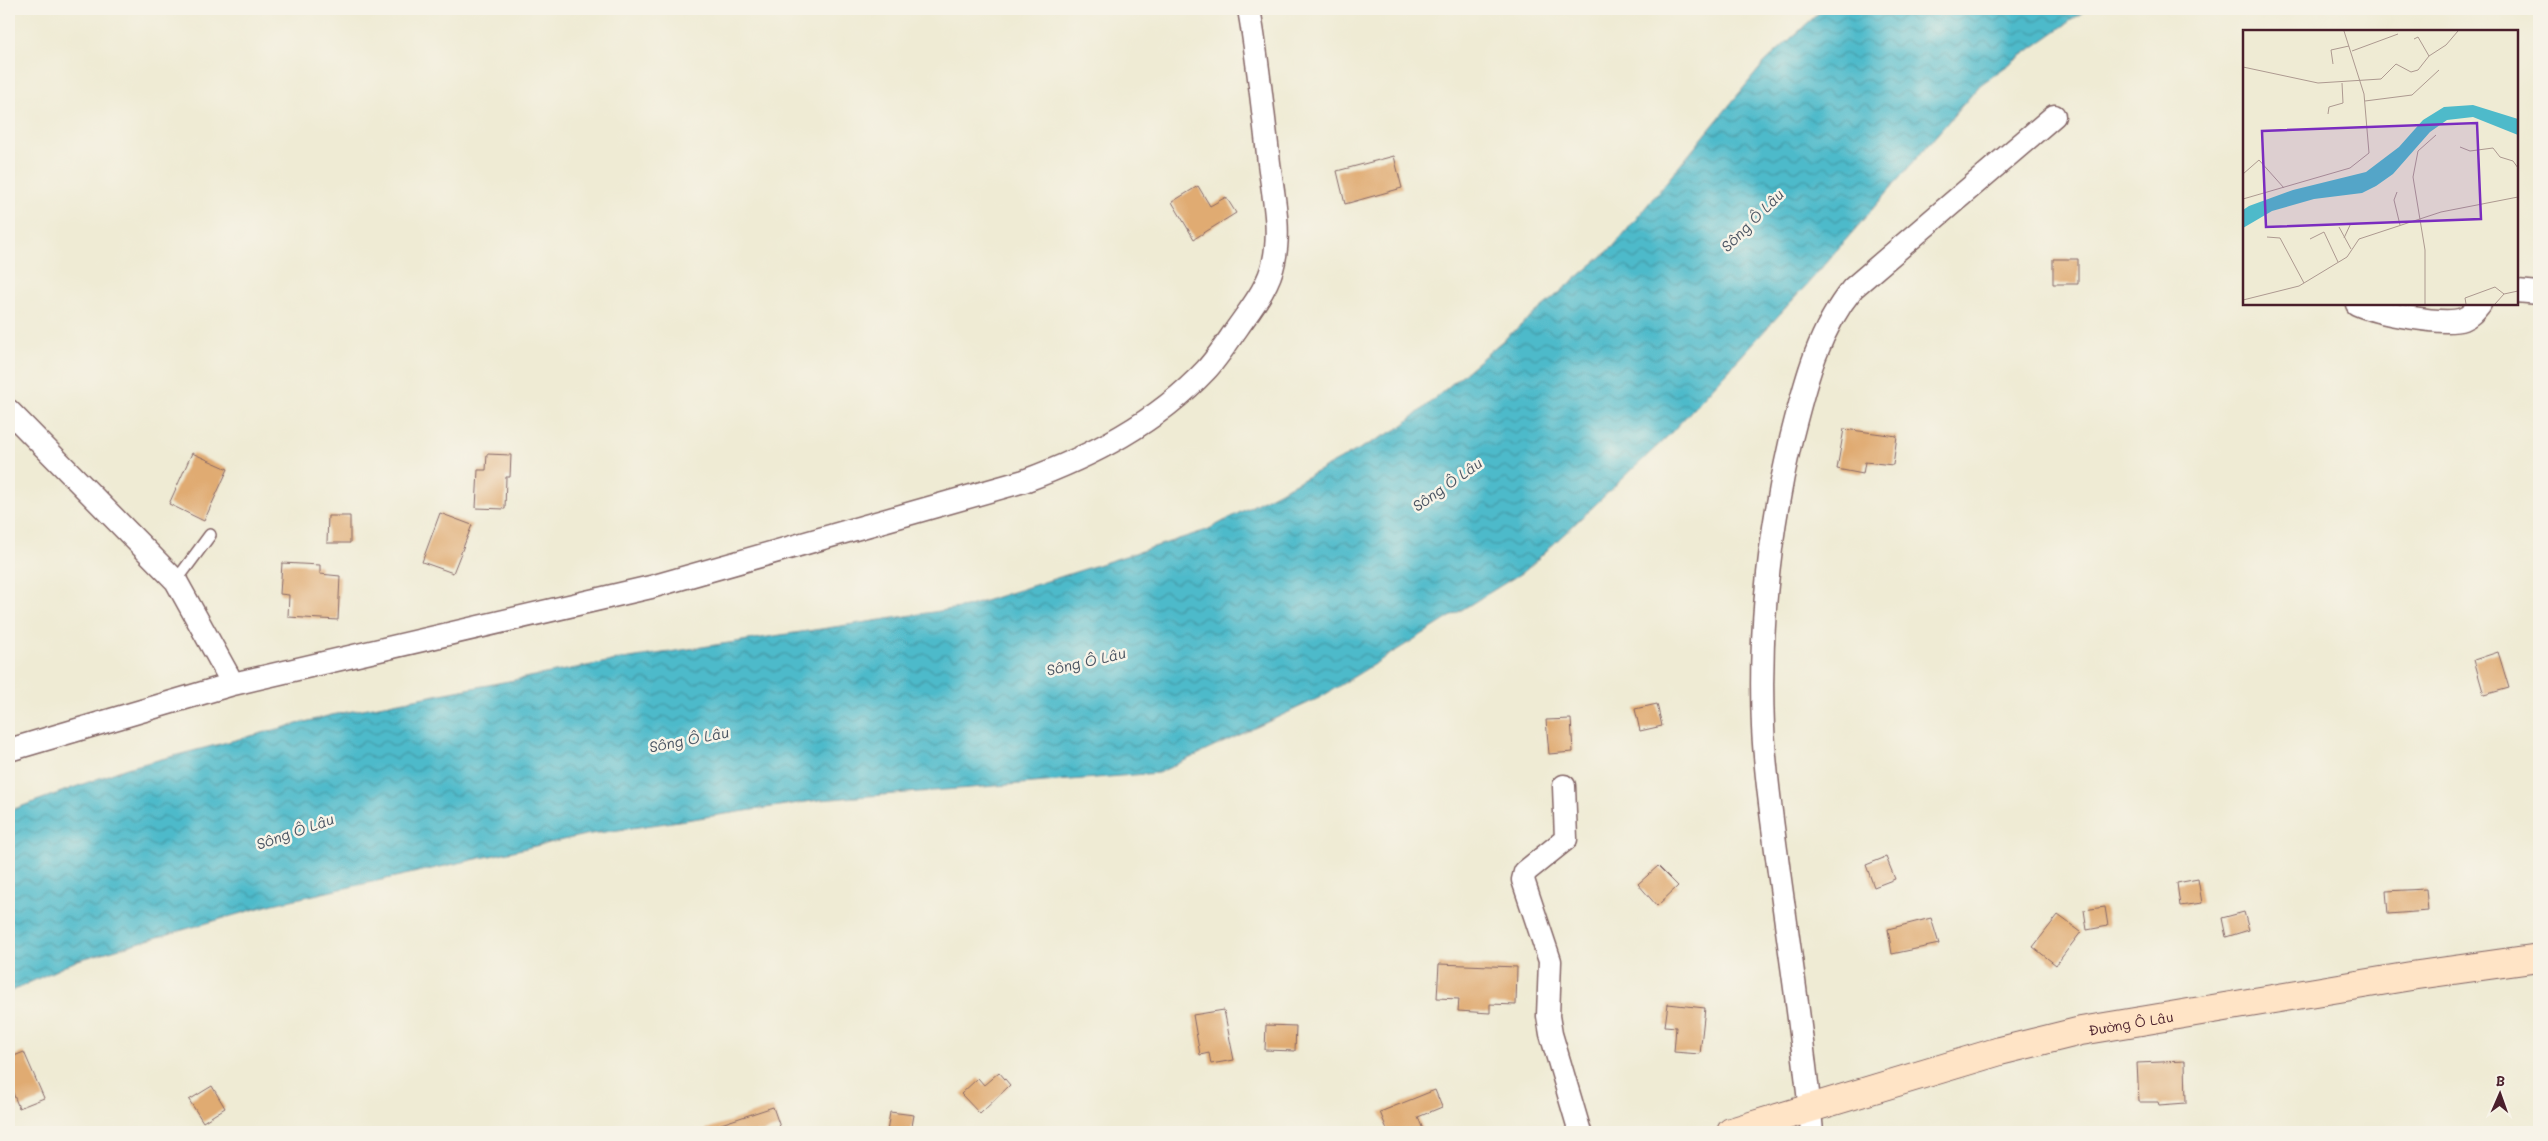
<svg xmlns="http://www.w3.org/2000/svg" width="2548" height="1141" font-family="Mali,sans-serif">
  <style>
    .water { fill: url(#water-waves); stroke: #4c6c7a }
    .building { fill: #e0ab72 }
    .lines { fill: none; stroke-linecap: round; stroke-linejoin: round }
    .lane-casing { stroke: #846666; stroke-width: 14 }
    .street-casing { stroke: #846666; stroke-width: 25 }
    .secondary-casing { stroke: #846666; stroke-width: 30 }
    .lane { stroke: #fff; stroke-width: 11 }
    .street { stroke: #fff; stroke-width: 22 }
    .secondary { stroke: #ffe4c6; stroke-width: 28 }
    .labels { text-anchor: middle; dominant-baseline: central; stroke-width: 5; stroke-linejoin: round; paint-order: stroke }
    .street-label { font-size: 14px; fill: #4a1f2b; stroke: #f7f3e8 }
    .water-label { font-size: 15px; font-style: italic; fill: #4b5563; stroke: #f7f3e8 }
    .inset-road { fill: none; stroke: #ad9990; stroke-width: 1 }
    .view { fill: #7b2cbf; fill-opacity: 0.15; stroke: #7b2cbf; stroke-width: 2.5 }
    .inset-edge { fill: none; stroke: #4a1f2b; stroke-width: 2.5 }
  </style>
  <defs>
    <pattern id="water-waves" width="16" height="10" patternUnits="userSpaceOnUse" patternTransform="scale(1.25)"><rect width="16" height="10" fill="#4ebaca"/><path d="M0 5q4-4 8 0t8 0" fill="none" stroke="#4397a4"/></pattern>
  </defs>
  <rect width="100%" height="100%" fill="#f7f3e8"/>
  <filter id="ink" filterUnits="userSpaceOnUse"><feTurbulence type="fractalNoise" baseFrequency=".02" numOctaves="2"/><feDisplacementMap in="SourceGraphic" scale="10" xChannelSelector="R" yChannelSelector="G"/><feConvolveMatrix kernelMatrix="1 2 1 2 8 2 1 2 1" color-interpolation-filters="sRGB"/></filter>
  <filter id="wash" filterUnits="userSpaceOnUse"><feTurbulence type="fractalNoise" baseFrequency=".0096" numOctaves="4" result="noise"/><feDisplacementMap in="SourceGraphic" scale="20" xChannelSelector="R" yChannelSelector="G"/><feGaussianBlur stdDeviation="1.12" result="paint"/><feColorMatrix in="noise" values="0 0 0 0 0 0 0 0 0 0 0 0 0 0 0 0 0 1.4 0 .05"/><feComposite in="paint" operator="in"/></filter>
  <g filter="url(#wash)">
    <rect width="100%" height="100%" fill="#efebd4"/>
    <!-- water -->
    <path class="water" d="M1823 9H2087L1980 85 1811 280 1669 435 1526 570 1321 697 1158 773 819 800 585 835 273 904 78 960 9 992V811L127 768 332 715 623 659 966 607 1207 530 1401 427 1613 247 1764 63Z"/>
    <g id="blocks">
      <!-- building -->
      <path class="building" d="M1394 156 1402 188 1345 204 1337 171Z
        M1198 186 1210 206 1226 197 1236 213 1194 239 1172 202Z
        M2053 259H2078V284H2053Z
        M1844 429 1897 436 1893 465 1865 462 1863 474 1837 469Z
        M192 453 228 469 204 521 169 504Z
        M487 454 511 455 510 477H506L505 509 476 508 478 470H486Z
        M440 513 472 525 453 573 422 562Z
        M328 516H350V543H327Z
        M282 563 320 565V574L340 576 338 620 288 617 289 595 280 594Z
        M2498 652 2509 688 2484 695 2474 660Z
        M1657 704 1662 726 1640 731 1635 709Z
        M1571 719 1573 752 1549 754 1546 720Z
        M1886 857 1895 879 1874 887 1866 865Z
        M1658 866 1678 886 1657 906 1638 884Z
        M2198 879 2202 903 2180 906 2177 883Z
        M2426 889 2428 911 2388 914 2386 891Z
        M2105 907 2108 926 2087 930 2084 910Z
        M2244 912 2249 930 2226 937 2222 918Z
        M2058 915 2081 932 2056 965 2033 947Z
        M1931 918 1939 944 1892 954 1888 929Z
        M1439 964 1517 967 1516 1005 1490 1004V1013L1458 1011 1459 999 1437 998Z
        M1668 1004 1705 1008 1700 1054 1674 1052 1676 1027 1665 1026Z
        M1224 1010 1234 1060 1211 1064 1209 1053 1200 1055 1193 1015Z
        M1266 1025 1296 1026 1295 1051 1265 1050Z
        M24 1052 44 1098 19 1108 9 1083V1058Z
        M2185 1061 2186 1103 2159 1105 2158 1102H2139L2137 1063Z
        M999 1072 1010 1085 980 1114 961 1094 978 1078 984 1085Z
        M212 1086 225 1108 203 1122 189 1100Z
        M1435 1090 1442 1107 1418 1117 1424 1132H1388L1380 1112Z
        M773 1107 780 1127 763 1132H707L706 1129Z
        M890 1112 914 1115 911 1132H887Z"/>
    </g>
  </g>
  <g filter="url(#ink)">
    <use href="#blocks" fill-opacity="0" stroke="#846666" stroke-width="1"/>
    <g class="lines">
      <!-- lane casing -->
      <g class="lane-casing">
        <path id="lane" d="M176 581 210 535"/>
      </g>
      <!-- street casing -->
      <g class="street-casing">
        <path id="street" d="M2517 291 2539 293
          M2357 304C2377 313 2443 326 2463 319 2471 316 2475 310 2480 304
          M9 411 176 581 233 684
          M9 750 233 684 651 587 1024 481C1092 456 1156 423 1206 370 1218 357 1228 341 1238 327 1252 307 1269 286 1274 261 1281 229 1273 194 1269 163 1263 111 1258 60 1249 9
          M1564 786 1566 839 1525 872 1523 880 1550 961 1548 1016 1551 1034 1580 1132
          M1812 1132C1804 1043 1790 954 1778 865 1772 820 1765 773 1763 727 1759 631 1769 533 1791 439 1805 384 1817 332 1853 288L2054 116"/>
      </g>
      <!-- secondary casing -->
      <g class="secondary-casing">
        <g id="secondary">
          <path id="s1" d="M1731 1132 2000 1051 2081 1031 2411 976 2539 958"/>
        </g>
      </g>
      <!-- lane -->
      <use href="#lane" class="lane"/>
      <!-- street -->
      <use href="#street" class="street"/>
      <!-- secondary -->
      <use href="#secondary" class="secondary"/>
    </g>
  </g>
  <g class="labels">
    <!-- street labels -->
    <g class="street-label">
      <text stroke="none"><textPath href="#s1" startOffset="415">Đường Ô Lâu</textPath></text>
    </g>
    <!-- water labels -->
    <g class="water-label">
      <text transform="translate(1752 220) rotate(-45)">Sông Ô Lâu</text>
      <text transform="translate(1447 484) rotate(-35)">Sông Ô Lâu</text>
      <text transform="translate(1086 661) rotate(-13)">Sông Ô Lâu</text>
      <text transform="translate(689 739) rotate(-11)">Sông Ô Lâu</text>
      <text transform="translate(295 831) rotate(-19)">Sông Ô Lâu</text>
    </g>
  </g>
  <!-- overview -->
  <g transform="translate(2243 30)">
    <rect width="275" height="275" fill="#efebd4"/>
    <path d="M230 75 275 89V105L230 87 204 90 187 102 150 144 133 156 119 163 71 169 29 181 0 198V180L6 176 50 160 123 142 156 117 180 90 201 77Z" fill="#4ebaca"/>
    <path class="inset-road" d="M171 9 175 7 186 26M109 21 155 4M90 34 88 20 106 16M0 37 75 53 138 49 153 34 168 42 175 40 186 26 203 15 215 1M122 71 169 65 196 40M85 84 86 77 100 73 99 53M217 117 227 121 250 118 257 127 270 131 275 138M0 144 16 130 41 158M154 162 151 170 157 195M0 169 107 138 126 123 121 64 101 1M96 197 108 219M24 207 37 208 61 253M101 208 108 193M67 209 81 202 95 232M0 270 56 256 104 227 116 209 198 182 275 167M182 274V220L170 147 175 121 193 105M223 274 222 268 252 257 261 264M252 274 261 264 275 261"/>
    <path class="view" d="M234 93 238 189 23 197 19 101Z"/>
    <rect width="275" height="275" class="inset-edge"/>
  </g>
  <!-- margin -->
  <rect width="2548" height="1141" fill="none" stroke="#f7f3e8" stroke-width="30"/>
  <!-- north arrow -->
  <g transform="translate(2500 1094) rotate(2)" stroke="#f7f3e8" stroke-width="4" paint-order="stroke">
  <path d="M0-4L9 19L0 12L-9 19Z" fill="#4a1f2b"/>
  <text y="-8" font-size="14" font-weight="bold" text-anchor="middle" fill="#4a1f2b">B</text>
  </g>
</svg>
